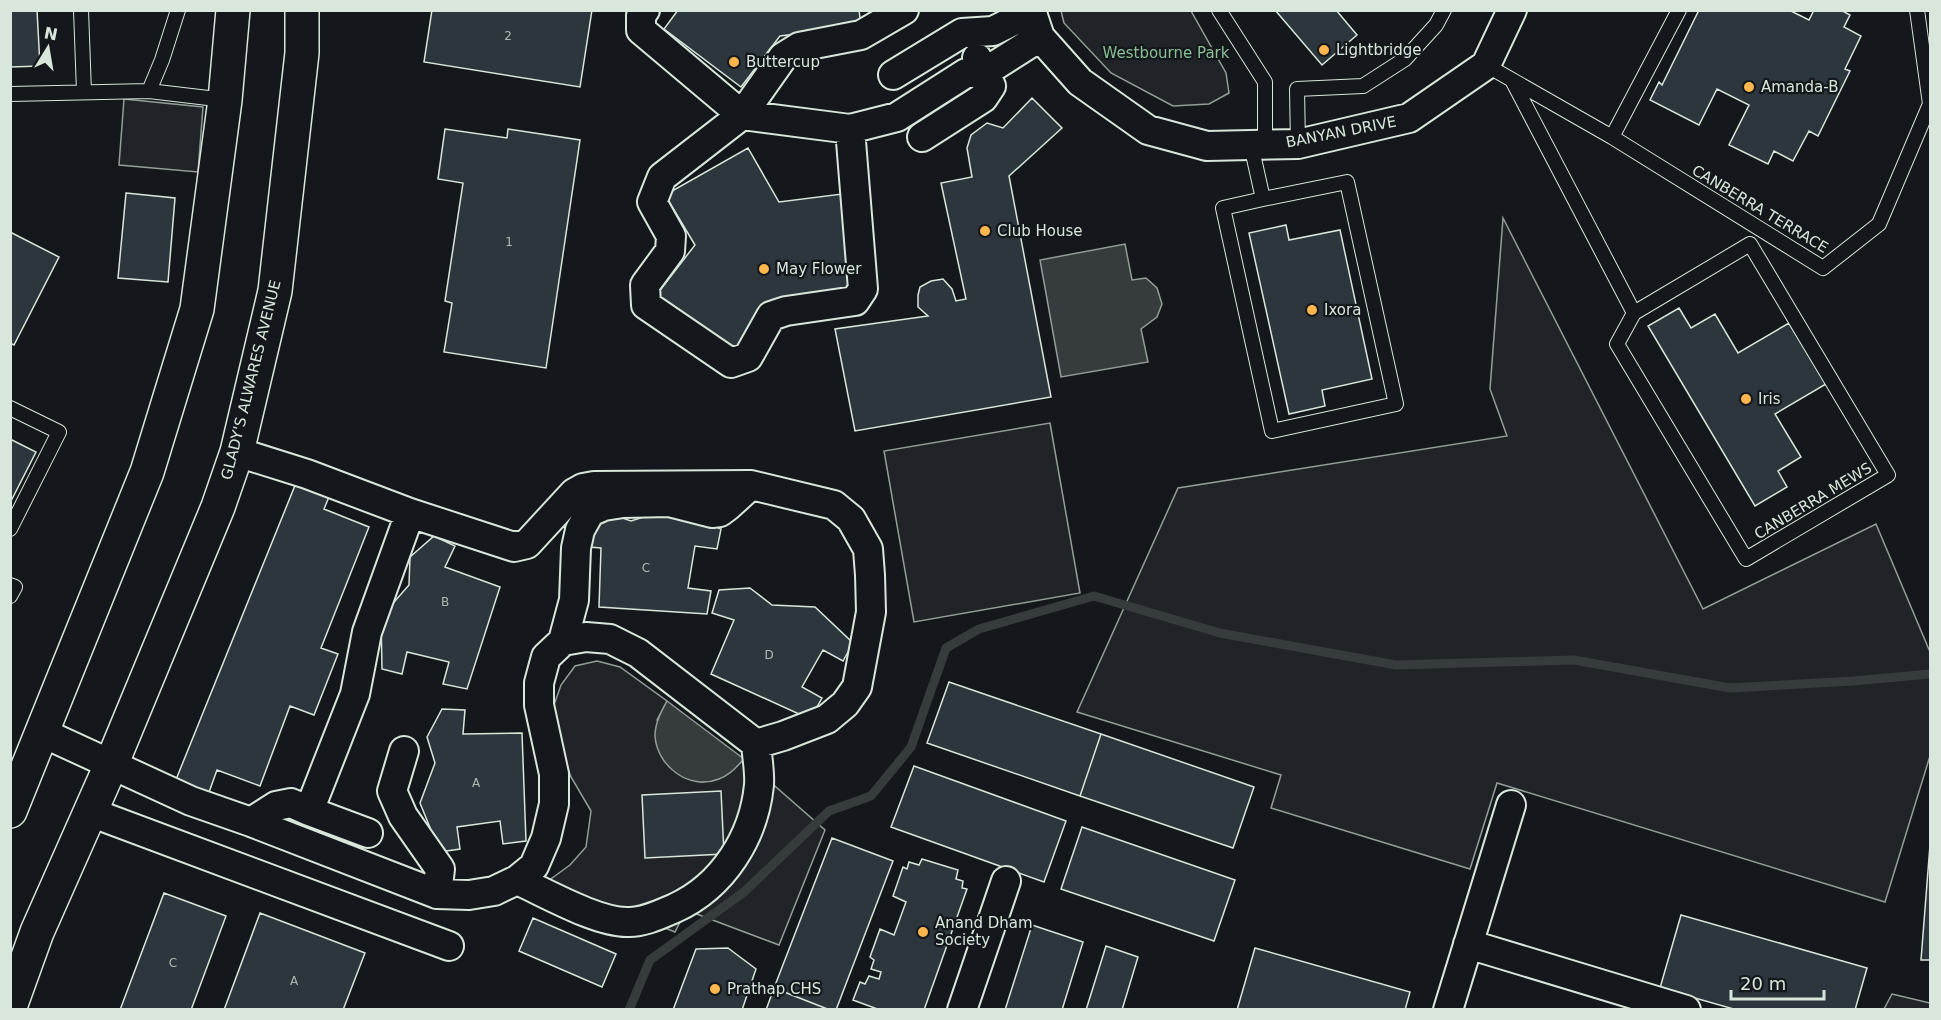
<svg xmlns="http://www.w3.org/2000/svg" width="1941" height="1020" font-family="'DejaVu Sans',sans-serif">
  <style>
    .green { fill: #202428; stroke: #939e99; stroke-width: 1.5 }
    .water { fill: #363b3e; stroke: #939e99; stroke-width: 1.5 }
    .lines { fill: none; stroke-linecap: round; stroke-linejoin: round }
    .stream { stroke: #363b3e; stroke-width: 9 }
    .building { fill: #2c363c; stroke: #d8e6dc; stroke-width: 1.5 }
    .lane-casing { stroke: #d8e6dc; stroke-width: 16 }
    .street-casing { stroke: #d8e6dc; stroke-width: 32 }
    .secondary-casing { stroke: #d8e6dc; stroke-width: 36 }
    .lane { stroke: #14181c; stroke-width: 14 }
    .street { stroke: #14181c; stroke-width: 28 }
    .secondary { stroke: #14181c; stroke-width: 33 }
    .poi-dot { fill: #ffb74d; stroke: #14181c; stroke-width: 2 }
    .labels { text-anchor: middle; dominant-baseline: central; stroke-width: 4.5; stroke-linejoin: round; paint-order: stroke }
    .number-label { font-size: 12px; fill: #adbab4 }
    .poi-label { font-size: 15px; fill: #d8e6dc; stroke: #14181c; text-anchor: start }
    .park-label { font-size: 15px; fill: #8ac095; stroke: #14181c }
    .street-label { font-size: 15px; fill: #d8e6dc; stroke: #14181c }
  </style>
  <rect width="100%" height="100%" fill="#14181c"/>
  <!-- green -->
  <path class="green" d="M1061 11H1191L1226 73 1229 93 1209 104 1173 106 1111 73 1064 23Z
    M124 99 203 107 198 172 119 165Z
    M1503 218 1703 609 1876 524 1930 652V756L1885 902 1497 783 1470 869 1271 808 1281 775 1077 712 1178 488 1507 436 1490 389Z
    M1050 423 1080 593 914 622 884 451Z
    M597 661 620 667 667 701 657 720 702 782C721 779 731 773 744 759L825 830 779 945 686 910 675 932 548 881 570 865 586 847 591 811 571 777 560 746 554 705 561 685 575 666Z
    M1892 994 1930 1003V1009H1884Z"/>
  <!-- water -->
  <path class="water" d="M1125 244 1132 280 1146 278 1157 288 1162 304 1157 317 1141 329 1148 362 1061 377 1040 260Z
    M667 701 744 759C736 767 730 775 719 779 689 791 657 766 655 736 655 723 661 712 667 701Z"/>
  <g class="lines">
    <!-- stream -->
    <path class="stream" d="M629 1010 650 960 744 892 829 811 871 796 911 747 946 648 979 629 1094 596 1220 633 1396 665 1574 660 1730 688 1853 681 1930 674"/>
  </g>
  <!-- building -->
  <path class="building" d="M10 10H37L40 66 10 67Z
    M432 10H592L580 87 424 62Z
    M678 10H859L861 26 780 36 741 87 664 29Z
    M1275 10H1336L1357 35 1322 65Z
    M1699 10H1789L1809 20 1814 10H1841L1850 15 1844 27 1861 36 1845 69 1850 71 1818 136 1809 131 1793 161 1774 151 1768 164 1729 145 1749 105 1717 89 1699 125 1650 100 1659 82 1662 85Z
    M1032 98 1062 128 1009 176 1051 397 855 431 835 329 928 316 918 307V295L920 287 931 281 943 279 952 289 956 301 966 299 941 183 972 177 967 148 971 135 987 123 1003 128Z
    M445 129 507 138 508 129 580 140 546 368 444 352 452 303 445 301 463 183 438 179Z
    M748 148 779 202 842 194 854 292 773 302 734 353 657 294 695 245 665 195Z
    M126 193 175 198 168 282 118 278Z
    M1286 225 1289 240 1340 230 1372 379 1322 390 1325 406 1289 414 1249 233Z
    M10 232 59 257 14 345 10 343Z
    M1679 308 1691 328 1715 314 1738 353 1789 323 1826 384 1775 414 1801 457 1778 471 1787 487 1755 506 1648 326Z
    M10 439 36 452 10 503Z
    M296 483 331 492 324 509 369 527 321 648 338 654 314 715 290 706 260 786 217 770 208 795 175 782Z
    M672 508 721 529 717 549 695 546 688 588 711 591 707 614 599 607 601 548 589 547 590 528 605 512 631 521Z
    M434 536 455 546 445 567 500 587 467 689 443 684 449 662 407 652 402 674 382 669 381 617 409 585 410 557Z
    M750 588 772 605 815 607 853 643 843 661 823 650 802 687 822 698 810 719 711 674 734 620 712 613 719 590Z
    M949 682 1101 734 1080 796 927 743Z
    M442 709 465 710 463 734 522 733 526 841 503 844 500 821 457 827 460 849 440 852 420 803 435 763 427 737Z
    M1101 734 1254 787 1233 848 1080 796Z
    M914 766 1066 821 1044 882 891 827Z
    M721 791 724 854 645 858 642 795Z
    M1082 827 1235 880 1214 941 1061 889Z
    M832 838 893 861 836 1010H830L774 988Z
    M1930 845V960H1921Z
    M922 859 958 870 956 879 963 881 962 888 967 889 924 1010H880L853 1000 860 982 865 984 869 976 879 979 881 972 871 969 874 960 870 957 880 929 894 935 906 902 893 896 903 867 907 869 909 862 919 865Z
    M164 893 226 916 191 1010H120Z
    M260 913 365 953 343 1010H224Z
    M1681 915 1867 968 1855 1010H1737L1660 988Z
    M533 918 616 954 602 987 519 951Z
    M1032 925 1083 942 1062 1010H1005Z
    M1106 946 1138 957 1122 1010H1086Z
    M728 948 756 969 742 1010H673L696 949Z
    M1255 948 1410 992 1405 1010H1237Z
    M774 988 830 1010H766Z"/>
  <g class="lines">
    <!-- lane casing -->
    <g class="lane-casing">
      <path id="lane" d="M81 10 84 92
        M1219 10 1265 82V145
        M1486 65 1612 137 1823 268 1879 224 1930 104 1917 10
        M1512 80 1634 313 1750 244 1888 475 1746 559 1617 344 1634 313
        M149 91 162 60 178 10
        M10 94 149 91 225 100
        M1612 137 1679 10
        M1298 144 1297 89 1363 86 1405 59 1436 25 1444 10
        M1251 145 1263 199 1223 208 1272 431 1396 404 1347 182 1263 199
        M10 408 59 432 10 529
        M10 585 15 587 10 596"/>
    </g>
    <!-- street casing -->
    <g class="street-casing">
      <path id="street" d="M645 10 641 15V30L742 115 783 57 799 47 861 35 904 10
        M1031 10 1040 37 1080 82 1148 130 1207 146 1298 144 1409 118 1486 65 1512 10
        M893 75 962 33 993 31 1031 12
        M850 129 863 289 855 301 786 311 771 316 748 357 731 363 646 305 645 285 670 251 671 236 652 202 662 177 742 115 850 129 897 117 966 73 985 72 1040 37
        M922 137 983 98 991 86 977 58
        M563 641 574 600 576 548 580 530 590 512 604 506 623 503 669 502 712 513 720 512 728 506 751 485
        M43 733 191 801 251 822 437 894 469 895 494 891 517 880 534 866 546 838 554 804V774L539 705V683L546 657 563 641 586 637 610 639 638 653 756 744 783 736 827 719 845 704 857 687 871 612 870 575 868 549 851 519 834 505 751 485 594 486 583 488 574 493 527 544 514 547 410 513 307 474 237 452
        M404 751 392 791 403 816 440 869 437 894
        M309 811 368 833
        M90 812 449 946
        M251 822 276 806 291 803 309 811 355 694 367 632 410 513
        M517 880C546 893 596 922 627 922 643 923 661 914 675 908 723 886 754 837 759 785 760 772 757 757 756 744
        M1468 944 1686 1010
        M962 1010 1006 881
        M1448 1010 1511 805"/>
    </g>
    <!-- secondary casing -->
    <g class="secondary-casing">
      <path id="secondary" d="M10 811 147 472 197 309 225 100 233 10
        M10 1007 37 932 111 765 218 507 237 452 275 291 302 53V10"/>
    </g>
    <!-- lane -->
    <use href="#lane" class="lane"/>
    <!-- street -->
    <use href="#street" class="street"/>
    <!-- secondary -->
    <use href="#secondary" class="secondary"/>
  </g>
  <!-- markers -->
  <g class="poi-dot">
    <circle cx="1324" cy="50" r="6"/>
    <circle cx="734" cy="62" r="6"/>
    <circle cx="1749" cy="87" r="6"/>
    <circle cx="985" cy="231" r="6"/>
    <circle cx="764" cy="269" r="6"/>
    <circle cx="1312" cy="310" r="6"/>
    <circle cx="1746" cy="399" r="6"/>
    <circle cx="923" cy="932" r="6"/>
    <circle cx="715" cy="989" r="6"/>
  </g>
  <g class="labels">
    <!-- number labels -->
    <g class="number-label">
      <text x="508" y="36">2</text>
      <text x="509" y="242">1</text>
      <text x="646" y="568">C</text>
      <text x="445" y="602">B</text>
      <text x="769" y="655">D</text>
      <text x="476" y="783">A</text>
      <text x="173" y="963">C</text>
      <text x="294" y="981">A</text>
    </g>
    <!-- poi labels -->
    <g class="poi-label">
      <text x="1336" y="50">Lightbridge</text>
      <text x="746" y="62">Buttercup</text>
      <text x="1761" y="87">Amanda-B</text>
      <text x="997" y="231">Club House</text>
      <text x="776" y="269">May Flower</text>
      <text x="1324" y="310">Ixora</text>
      <text x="1758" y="399">Iris</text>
      <text x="935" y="923">Anand Dham<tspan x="935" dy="17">Society</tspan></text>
      <text x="727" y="989">Prathap CHS</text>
    </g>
    <!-- park labels -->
    <g class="park-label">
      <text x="1166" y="53">Westbourne Park</text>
    </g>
    <!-- street labels -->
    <g class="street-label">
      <text transform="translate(1341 132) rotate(-11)">BANYAN DRIVE</text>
      <text transform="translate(1760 209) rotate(31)">CANBERRA TERRACE</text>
      <text transform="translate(251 380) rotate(-76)">GLADY'S ALWARES AVENUE</text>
      <text transform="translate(1813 501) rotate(-31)">CANBERRA MEWS</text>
    </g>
  </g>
  <!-- border -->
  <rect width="1941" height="1020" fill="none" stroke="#d8e6dc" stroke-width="24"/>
  <!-- north arrow -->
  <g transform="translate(48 48) rotate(11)" stroke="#14181c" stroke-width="4.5" paint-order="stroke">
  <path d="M0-4.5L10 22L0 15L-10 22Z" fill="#d8e6dc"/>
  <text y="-9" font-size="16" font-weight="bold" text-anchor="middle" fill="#d8e6dc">N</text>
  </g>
  <!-- scale -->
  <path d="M1731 990v9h93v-9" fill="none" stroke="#d8e6dc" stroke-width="3"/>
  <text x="1740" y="990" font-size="18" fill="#d8e6dc" stroke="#14181c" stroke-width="4.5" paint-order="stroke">20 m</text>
</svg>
